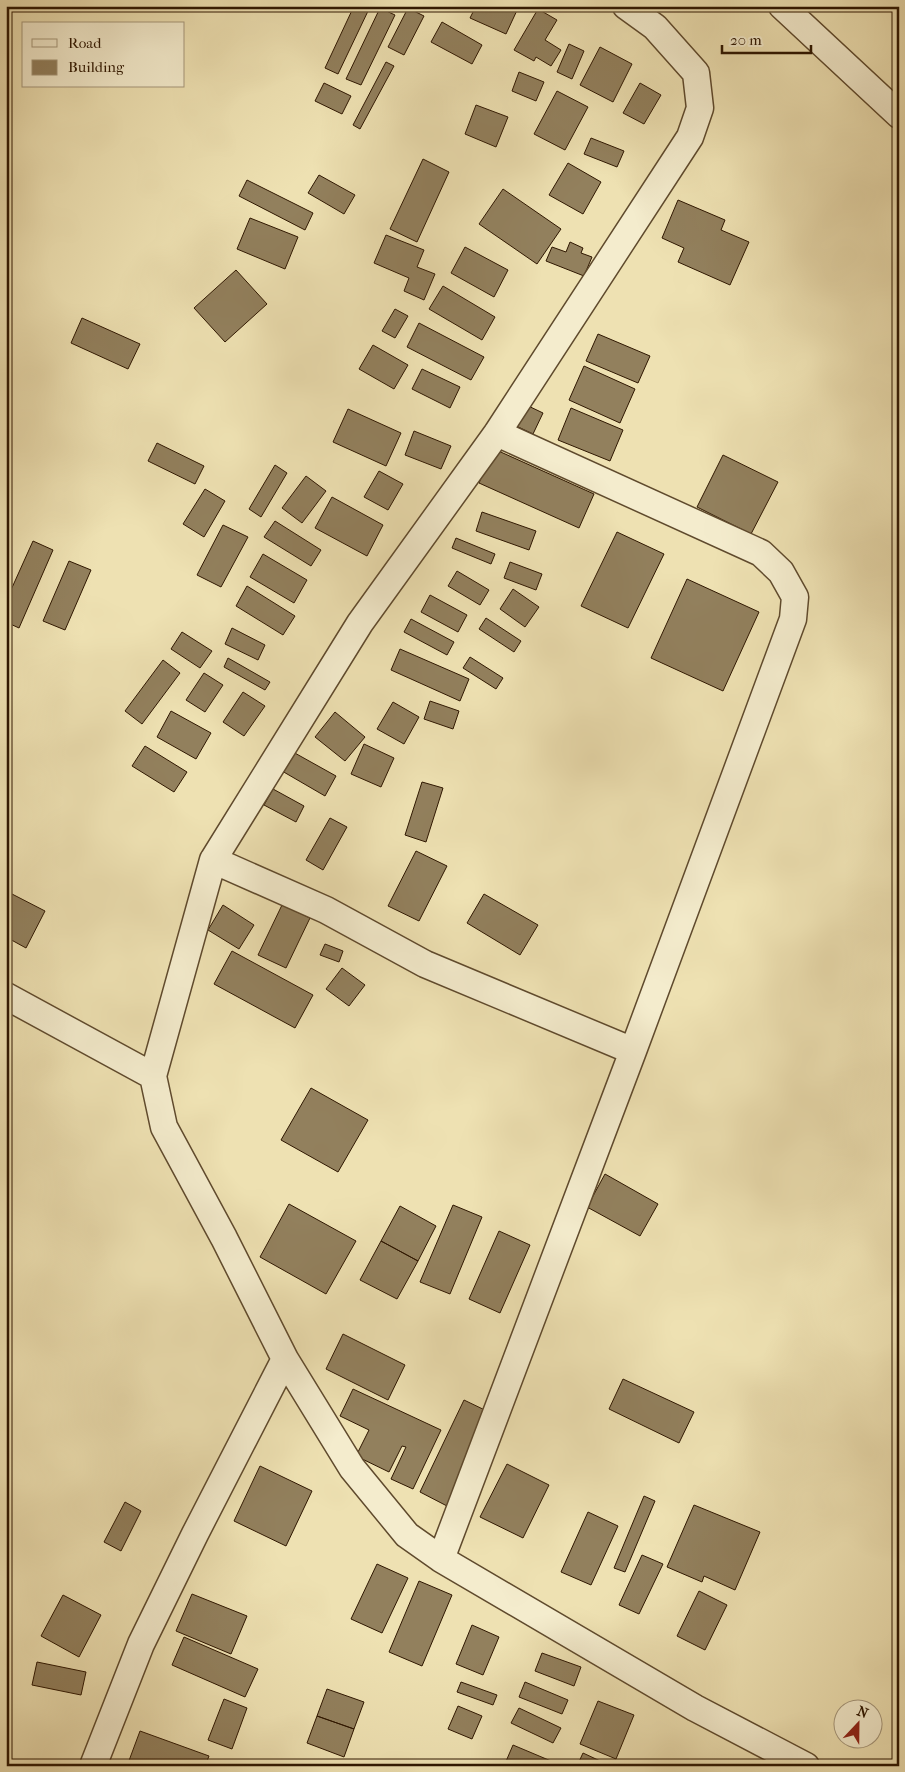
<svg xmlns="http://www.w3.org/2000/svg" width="905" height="1772" font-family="'IM FELL French Canon',serif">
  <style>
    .building { fill: #92805d; stroke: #2f1701 }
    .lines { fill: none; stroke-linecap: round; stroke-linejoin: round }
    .street-casing { stroke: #5f4a2d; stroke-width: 29 }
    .street { stroke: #f4eccd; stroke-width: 26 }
  </style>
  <rect width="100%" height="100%" fill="#eee1b2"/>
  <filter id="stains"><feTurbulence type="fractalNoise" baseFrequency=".004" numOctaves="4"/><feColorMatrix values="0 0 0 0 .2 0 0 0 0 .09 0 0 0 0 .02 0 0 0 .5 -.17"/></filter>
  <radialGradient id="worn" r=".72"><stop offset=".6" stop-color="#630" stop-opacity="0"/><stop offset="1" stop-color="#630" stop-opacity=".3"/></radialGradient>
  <!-- building -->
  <path class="building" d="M354 6H363L369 9 338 74 325 68Z
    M476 6H519L506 34 470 18Z
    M380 8 395 15 361 85 346 79Z
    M408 8 424 16 404 55 388 47Z
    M538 9 557 20 545 40 561 50 551 66 536 57 534 61 514 50Z
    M442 22 482 45 472 64 431 42Z
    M569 44 584 51 572 79 557 72Z
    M600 47 632 64 613 102 580 85Z
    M386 62 394 66 360 129 353 125Z
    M519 72 544 82 536 101 512 91Z
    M324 83 351 96 342 114 315 101Z
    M640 83 661 95 644 124 623 113Z
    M557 91 588 107 565 150 534 134Z
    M476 105 508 117 496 147 465 134Z
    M591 138 624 151 617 167 584 154Z
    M423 159 449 172 417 242 390 229Z
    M568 163 601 182 583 214 549 195Z
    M319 175 355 195 344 214 308 193Z
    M247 180 313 213 305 230 239 196Z
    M503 189 561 229 537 264 479 224Z
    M678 200 725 220 721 230 749 242 730 285 678 262 684 248 662 238Z
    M250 218 298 237 285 269 237 249Z
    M386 235 424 250 417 267 435 274 424 300 404 291 409 278 374 263Z
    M570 242 583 248 581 253 592 257 584 276 546 261 552 247 566 252Z
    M465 247 508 270 494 297 451 273Z
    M236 270 267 304 225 342 194 308Z
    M443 286 495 317 482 340 429 309Z
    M395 309 408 316 395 338 382 331Z
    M82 318 140 344 128 369 71 343Z
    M419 323 484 357 471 380 407 347Z
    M598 334 650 356 638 383 586 361Z
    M373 345 408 365 394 389 359 369Z
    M584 366 635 389 620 423 569 400Z
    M422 369 460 387 450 408 412 389Z
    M522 403 543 413 533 434 512 424Z
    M571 408 623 430 610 461 558 440Z
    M348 409 401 433 386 466 333 442Z
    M414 431 451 446 441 469 405 455Z
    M157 443 204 466 195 484 148 461Z
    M494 449 594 494 579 528 479 483Z
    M723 455 778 482 751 534 697 507Z
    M275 465 287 473 261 517 249 509Z
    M379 471 403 484 388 510 364 497Z
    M306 476 326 491 302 523 282 508Z
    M205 489 225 501 204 537 183 524Z
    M332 497 383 525 367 556 315 528Z
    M482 512 536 531 529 550 476 531Z
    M275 521 321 550 311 566 264 537Z
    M223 525 248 537 221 587 197 575Z
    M617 532 664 554 628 628 581 606Z
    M456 538 495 554 491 564 452 548Z
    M33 541 53 550 19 628 6 622V601Z
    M263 554 307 580 294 603 250 577Z
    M69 561 91 570 65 630 43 621Z
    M510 562 542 574 536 590 504 578Z
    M457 571 489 590 480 605 448 586Z
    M687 579 759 612 723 691 651 658Z
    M247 586 295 616 283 635 236 606Z
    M513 589 539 607 525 627 500 609Z
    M430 595 467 615 458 632 421 612Z
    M486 618 521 641 514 652 479 629Z
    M411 619 454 642 447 655 404 632Z
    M232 628 265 645 258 660 225 644Z
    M182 632 212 651 200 668 171 649Z
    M400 649 469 679 460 701 391 670Z
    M470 657 503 678 496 689 463 668Z
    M228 658 270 682 265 690 224 667Z
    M163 660 180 673 142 724 125 711Z
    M204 673 223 685 205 712 186 700Z
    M243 692 265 706 244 736 223 722Z
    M430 701 459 711 453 729 424 719Z
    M393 702 419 717 404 744 377 729Z
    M171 711 211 733 196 759 157 737Z
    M335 712 365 737 345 761 315 737Z
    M364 744 394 758 381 787 351 774Z
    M145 746 187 772 174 792 132 766Z
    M293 752 336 776 325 796 282 771Z
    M422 782 443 788 426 842 405 835Z
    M273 789 304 806 296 822 264 805Z
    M330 818 347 827 323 870 306 860Z
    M416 851 447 866 419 921 388 906Z
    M12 894 45 911 26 948 6 937V906Z
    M484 894 538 925 520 955 467 923Z
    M223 905 254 925 239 949 208 930Z
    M282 905 310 918 286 968 258 955Z
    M325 944 343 951 339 962 320 955Z
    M232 951 313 995 295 1028 214 984Z
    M342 968 365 985 349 1006 326 989Z
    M311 1088 368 1120 338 1172 281 1140Z
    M605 1174 658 1204 640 1236 587 1207Z
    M289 1204 356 1241 326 1294 260 1257Z
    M453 1205 482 1217 450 1294 420 1282Z
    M400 1206 436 1226 418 1261 381 1241Z
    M499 1231 530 1245 500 1313 469 1299Z
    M381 1241 418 1261 397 1299 360 1280Z
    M343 1334 405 1365 388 1400 326 1369Z
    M623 1379 694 1412 679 1443 609 1409Z
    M353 1389 441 1430 413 1489 391 1479 406 1447 402 1446 389 1472 356 1456 369 1430 340 1416Z
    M464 1400 491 1413 447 1506 420 1492Z
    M507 1464 549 1485 523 1538 480 1517Z
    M260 1466 312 1491 286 1546 234 1521Z
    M644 1496 655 1501 625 1572 614 1568Z
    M125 1502 141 1511 121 1551 104 1542Z
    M694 1505 760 1532 735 1590 704 1576 702 1582 667 1567Z
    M588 1512 618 1526 591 1585 561 1572Z
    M642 1555 663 1564 639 1614 619 1605Z
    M377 1564 408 1578 382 1633 351 1619Z
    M419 1581 452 1595 422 1666 389 1652Z
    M699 1591 727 1605 705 1650 677 1636Z
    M192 1594 247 1616 231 1654 176 1631Z
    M63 1595 101 1615 79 1657 41 1636Z
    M472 1625 499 1637 483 1675 456 1664Z
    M184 1637 258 1669 245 1697 172 1665Z
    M542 1653 581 1667 574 1686 535 1671Z
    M37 1662 86 1672 81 1695 32 1685Z
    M461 1682 497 1695 493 1705 457 1692Z
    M525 1682 568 1700 562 1714 519 1697Z
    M327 1689 364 1702 354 1729 317 1716Z
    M224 1699 247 1708 232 1749 208 1740Z
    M598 1701 634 1715 616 1759 580 1744Z
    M458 1706 482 1716 472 1739 448 1729Z
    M519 1708 561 1728 553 1743 511 1723Z
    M317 1716 354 1729 344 1757 307 1743Z
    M140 1731 209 1756 205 1766H127Z
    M513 1745 551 1761 549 1766H504Z
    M583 1753 611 1766H577Z"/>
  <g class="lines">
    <!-- street casing -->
    <g class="street-casing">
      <path id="street" d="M782 6 899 115
        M213 860 326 910 425 964 633 1051
        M6 996 153 1076
        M285 1359 352 1468 407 1535 441 1559 695 1708 806 1766
        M441 1559 633 1051 793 619 795 597 781 572 761 553 497 433
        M93 1766 141 1644 195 1534 285 1359 224 1238 164 1127 153 1076 213 860 360 623 497 433 690 137 700 108 696 73 655 27 626 6"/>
    </g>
    <!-- street -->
    <use href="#street" class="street"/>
  </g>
  <!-- margin -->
  <rect width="905" height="1772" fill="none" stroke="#eee1b2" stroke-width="25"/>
  <rect x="8" y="8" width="890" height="1757" fill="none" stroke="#2f1701" stroke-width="2.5"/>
  <rect x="12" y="12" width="880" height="1747" fill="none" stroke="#2f1701"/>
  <!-- legend -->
  <rect x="22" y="22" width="162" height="65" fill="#f4eccd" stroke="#a5977b"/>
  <rect x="32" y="39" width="25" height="8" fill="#f4eccd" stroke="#a5977b"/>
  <text x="68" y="48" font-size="15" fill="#2f1701">Road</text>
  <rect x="32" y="60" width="25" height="15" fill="#92805d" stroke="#a5977b"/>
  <text x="68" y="72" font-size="15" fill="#2f1701">Building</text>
  <!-- north arrow -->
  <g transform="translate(858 1724) rotate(22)"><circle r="24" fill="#f4eccd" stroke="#a5977b"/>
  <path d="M0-4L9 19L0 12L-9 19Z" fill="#8f2418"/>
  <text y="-8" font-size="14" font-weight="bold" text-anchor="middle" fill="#2f1701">N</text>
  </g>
  <!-- scale -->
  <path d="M722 45v8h89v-8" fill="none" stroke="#2f1701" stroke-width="2.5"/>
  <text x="730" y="45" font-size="15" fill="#2f1701" stroke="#f4eccd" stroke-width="4" paint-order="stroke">20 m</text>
  <rect width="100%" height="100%" filter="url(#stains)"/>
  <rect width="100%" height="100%" fill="url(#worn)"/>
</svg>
